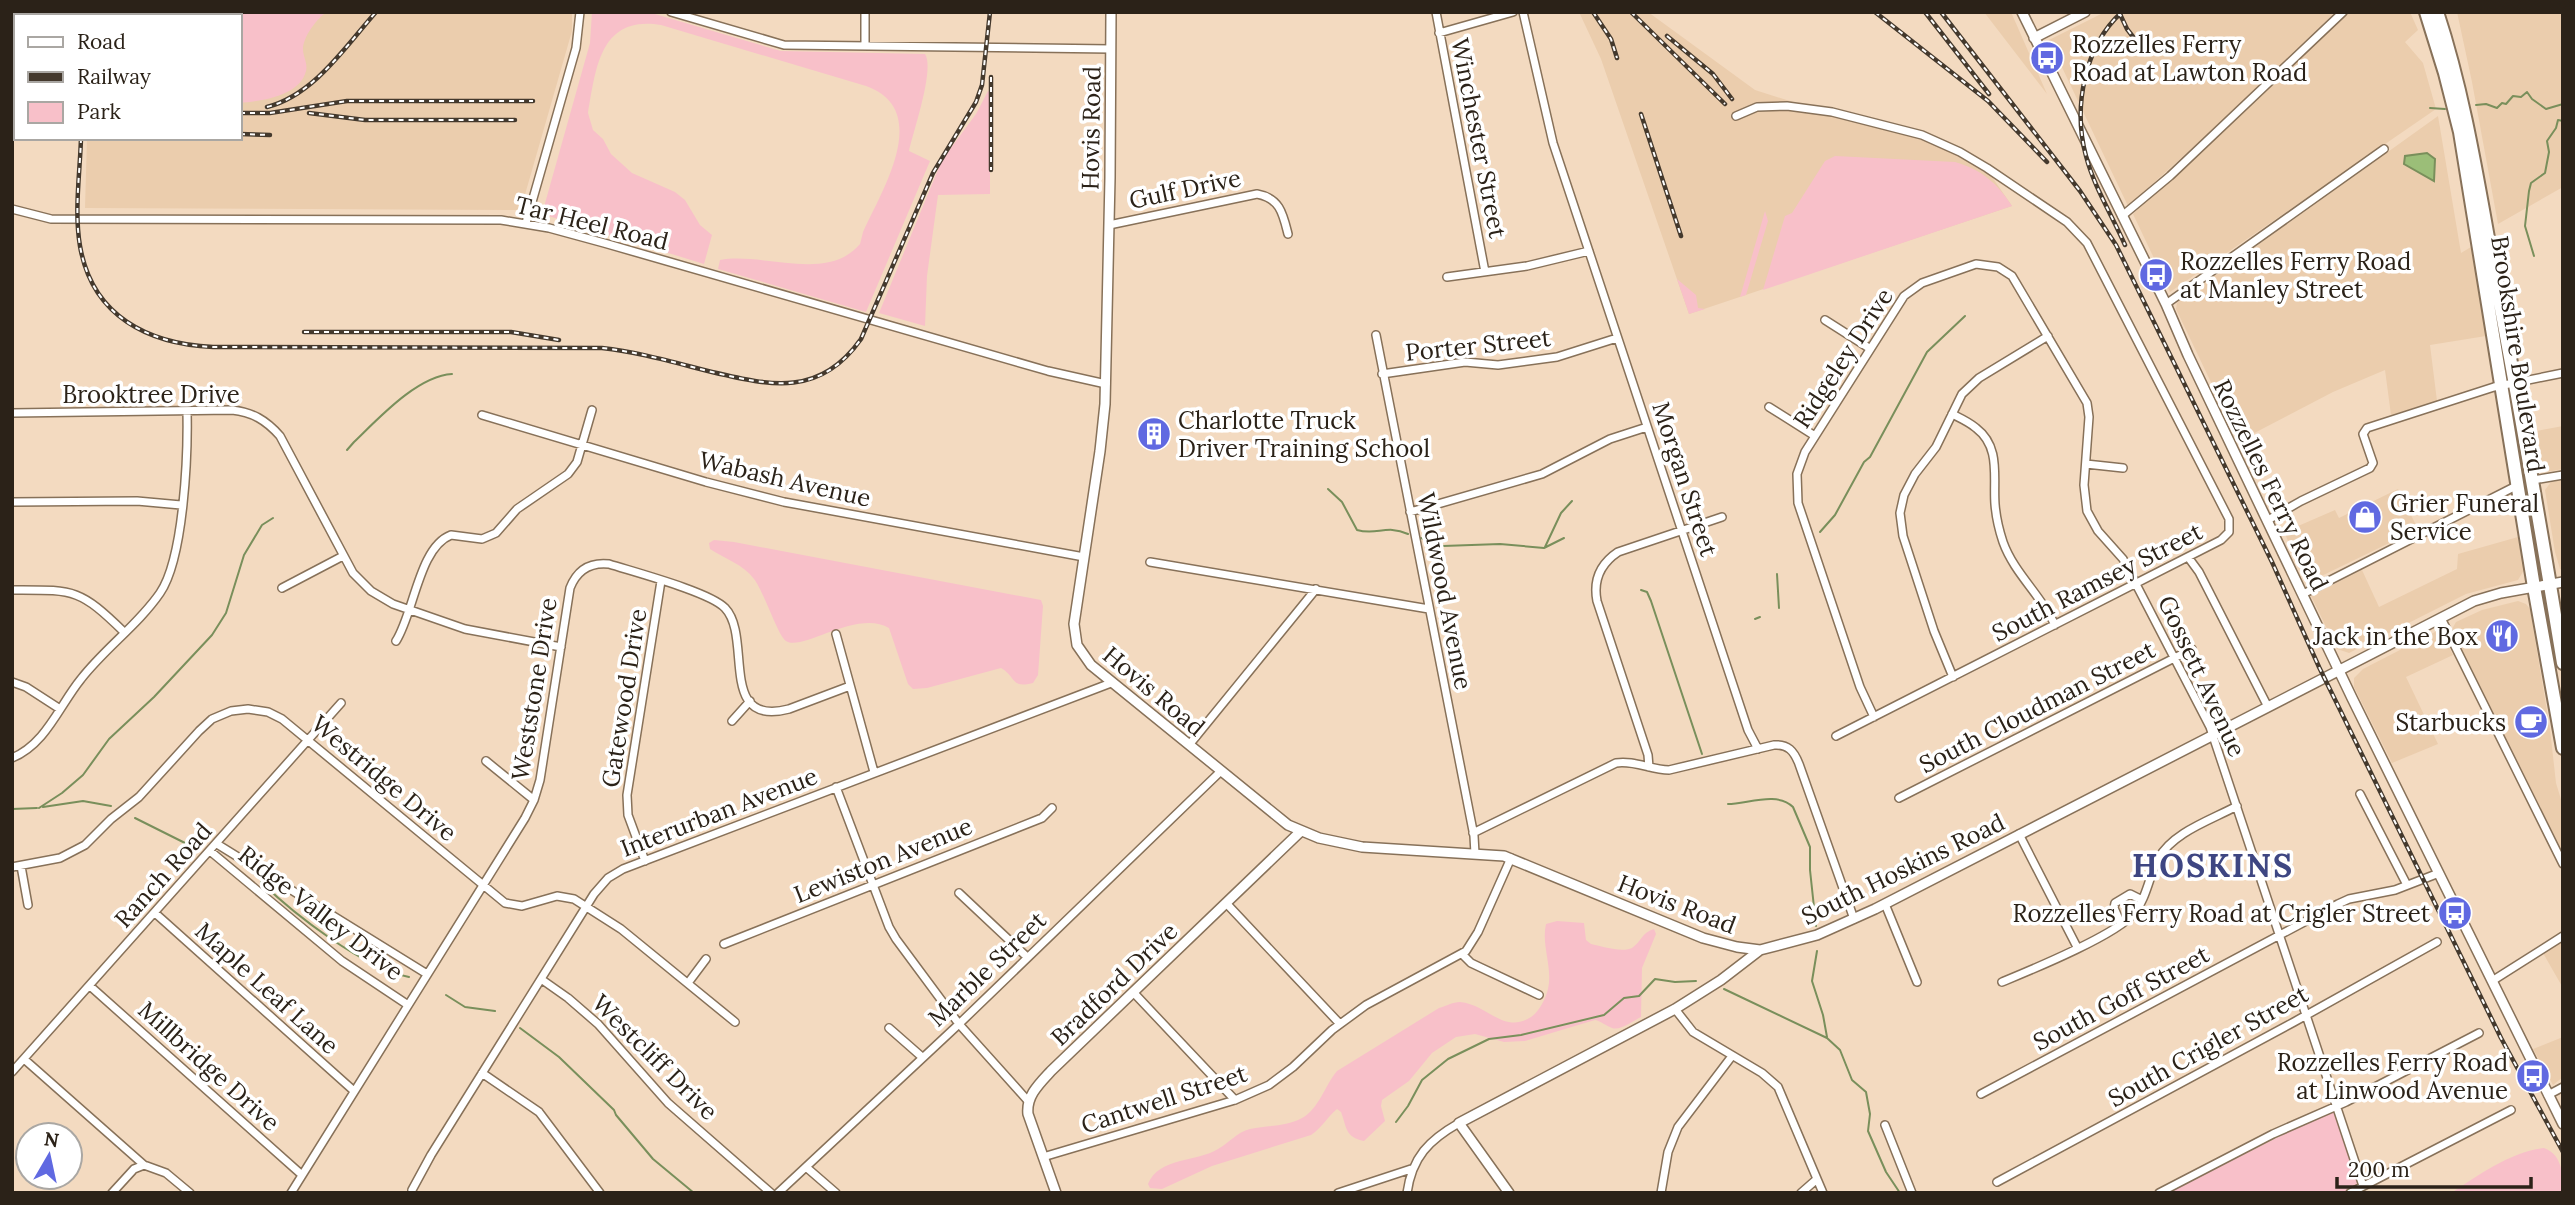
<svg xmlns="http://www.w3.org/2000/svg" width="2575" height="1205" font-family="Lora,serif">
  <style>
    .built { fill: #ebcdad }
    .green { fill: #f8c0c9 }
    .water { fill: #9bbe78; stroke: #798f5b; stroke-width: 2 }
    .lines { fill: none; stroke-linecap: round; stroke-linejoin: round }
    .stream { stroke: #798f5b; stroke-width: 2 }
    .minor-casing { stroke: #877159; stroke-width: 10 }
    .tertiary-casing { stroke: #877159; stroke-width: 12 }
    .trunk-casing { stroke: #877159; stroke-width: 16 }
    .minor { stroke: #fff; stroke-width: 7 }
    .tertiary { stroke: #fff; stroke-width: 9 }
    .trunk { stroke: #fff; stroke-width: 12 }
    .rail-casing { stroke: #44392d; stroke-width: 4.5 }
    .rail { stroke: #fff; stroke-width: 2; stroke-dasharray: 5; stroke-linecap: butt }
    .labels { text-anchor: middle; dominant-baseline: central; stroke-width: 7; stroke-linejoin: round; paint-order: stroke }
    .poi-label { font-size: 24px; fill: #2b2218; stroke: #fff; text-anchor: start }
    .street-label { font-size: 24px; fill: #2b2218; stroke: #fff }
    .district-label { font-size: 32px; font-weight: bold; letter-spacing: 2px; fill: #3e4682; stroke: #fff }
  </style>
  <rect width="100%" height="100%" fill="#f3dac0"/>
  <!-- built -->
  <path class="built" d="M131 12H572V31L522 205 517 210 85 208 87 138H240V16Z
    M1579 12H1648L1755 90 1856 122 1911 135 1955 153 1990 174 2012 206 1689 314 1601 59Z
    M1984 12H2011L2047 94Z
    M2105 12H2335L2242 103 2128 206 2049 40Z
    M2346 12H2410L2418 30 2405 42 2423 63 2436 109 2170 292 2133 214Z
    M2457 12H2563V187L2498 224 2472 82Z
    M2438 116 2461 253 2471 247 2486 336 2430 345 2437 401 2391 415 2385 370 2333 392 2239 441 2176 309 2177 303Z
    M2563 426V469L2546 472 2539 470 2531 432Z
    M2563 480V571L2560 569 2555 552 2545 490 2551 482Z
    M2398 489 2418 529 2307 583 2284 532 2335 510 2339 518Z
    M2518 537 2524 570 2518 580 2466 594 2349 653 2337 649 2311 596 2362 570 2379 607 2457 569 2458 554Z
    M2518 601 2526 604 2530 609 2550 729 2556 783 2563 806V853L2452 629 2456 622 2482 610Z
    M2435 632 2443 635 2453 655 2406 677 2438 744 2392 763 2354 687V678L2363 669Z
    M2563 941V988L2543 953Z
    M2563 1037V1077L2553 1085 2533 1049Z"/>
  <!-- green -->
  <path class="green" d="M97 12H327C317 18 303 37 303 49 303 57 308 63 306 71 300 96 261 101 240 103V16H97Z
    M592 12H648L781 51 925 54C935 69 913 132 909 151L930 161 866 312 718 269 720 260C764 252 827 283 860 244L863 232C882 190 933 110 866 86L661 25C600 15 596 68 588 113L593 130 603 139 611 154 632 173 675 192 685 200 700 225 712 235 704 264 542 214 590 43Z
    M988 91 990 92V194L938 195 927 276 925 326 879 313 942 160 976 114Z
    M1835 156 1955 162C1982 170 1997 183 2012 206L1763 290 1785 216 1792 213 1825 161Z
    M1765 211 1768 221 1746 295 1740 297Z
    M1677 279 1696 295 1698 308 1705 309 1689 314Z
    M714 540 734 542 1041 600 1043 606 1038 675 1033 683C1010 689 1017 677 1001 668L927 688 913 689 908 684 889 628C857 609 802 652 786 641 778 636 764 592 754 579 743 564 725 559 710 549L709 543Z
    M1557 921 1584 923 1586 940 1591 944C1601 946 1622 953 1632 948 1641 942 1642 932 1654 929L1656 934 1642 968 1641 1017C1634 1020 1621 1031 1612 1028 1606 1026 1601 1021 1595 1020L1525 1041 1504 1042 1475 1034 1456 1037 1432 1053 1409 1081 1382 1100 1381 1106 1385 1121 1364 1141C1345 1137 1347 1128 1341 1112L1337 1109C1327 1117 1322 1128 1311 1135L1212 1166 1162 1189 1150 1188 1148 1184C1159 1157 1197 1162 1218 1149 1229 1143 1237 1132 1250 1129 1268 1125 1285 1127 1302 1118 1319 1109 1325 1085 1337 1071L1439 1008C1446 1006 1453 1002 1460 1002 1487 1004 1504 1035 1531 1017 1539 1012 1546 998 1548 989 1553 968 1541 945 1546 924Z
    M2334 1109 2361 1193H2168Z
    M2544 1148C2563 1155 2563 1176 2563 1193H2451C2479 1175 2510 1152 2544 1148Z"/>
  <!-- water -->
  <path class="water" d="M2427 153 2435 159 2434 181 2404 164 2405 156Z"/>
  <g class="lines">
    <!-- stream -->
    <path class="stream" d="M2476 105 2486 104 2497 108 2502 103 2506 104 2513 96 2521 97 2527 92 2532 99 2546 109 2563 104
      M2430 108 2445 109
      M2534 256 2525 226 2529 191 2531 183 2545 173 2549 152 2547 141 2556 128 2558 120 2563 121
      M347 450 354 442C378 419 417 376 452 374
      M1328 489 1342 502 1357 530C1377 536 1386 524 1408 534
      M1820 532 1835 515 1864 462 1870 457 1927 352 1965 316
      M1421 538 1443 546 1500 544 1544 548 1564 538
      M1545 547 1561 513 1572 501
      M1777 574 1779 608
      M1641 590 1647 592 1651 601 1702 754
      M1755 619 1760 617
      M1728 804C1747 804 1777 791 1793 807L1810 847V870L1816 926
      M43 807 83 801 111 806
      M39 808 62 793 83 775 109 739 154 697 212 635 226 613 244 555 262 525 273 518
      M12 809 37 808
      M135 818 195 848
      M261 882C295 915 363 968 409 977
      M1817 951 1812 981 1823 1015 1827 1037
      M1724 989 1827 1038 1840 1050 1852 1080 1866 1092 1870 1114 1868 1131 1886 1172 1900 1193
      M446 995 465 1007 495 1011
      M520 1028 559 1057 614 1110 616 1115 653 1159 694 1193
      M1396 1122 1408 1106 1422 1080 1448 1059 1489 1039 1521 1035 1604 1015 1624 998 1639 996 1655 979 1675 982 1696 981"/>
    <!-- minor casing -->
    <g class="minor-casing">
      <path id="minor" d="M671 12 784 45 1111 49
        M1436 12 1485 272
        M1523 12 1553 143 1748 730 1758 749
        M1439 33 1513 12
        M865 46V12
        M1736 116 1757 107 1787 106 1832 112 1922 135 1960 152 1987 168 2067 222 2087 243 2229 519V532L2221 540 1836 736
        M12 209 51 219 501 220 549 228 604 243 1048 371 1106 384
        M2122 216 2170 176 2343 12
        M526 223 576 48 580 12
        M1109 225 1257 194C1280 198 1283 214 1288 234
        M1447 277 1527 266 1589 251
        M2166 304 2384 149
        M1825 320 1869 348
        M1376 335 1474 836 1475 854
        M1382 374 1465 362 1498 365 1557 357 1617 338
        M1769 407 1815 436
        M12 413 232 410C252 412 266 420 280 436L353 573 371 591 393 604 465 629 561 647
        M1952 414C1960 418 1969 422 1976 428 2001 447 1993 477 1995 504 1996 517 1999 530 2003 542 2014 573 2041 595 2055 625
        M482 415 706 482 784 502 1084 557
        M2086 464 2123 468
        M2533 480 2563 475
        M12 502 137 501 181 505
        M1410 512 1542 474 1610 439 1647 427
        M2268 520 2301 501 2370 468 2373 463 2363 434 2367 428 2494 387 2563 373
        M2188 557 2199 572 2268 707
        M1150 562 1429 609
        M282 588 343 556
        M12 590C74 590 79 588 124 632
        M2303 594 2518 485
        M2441 618 2563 864
        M836 634 874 772
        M396 641C414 613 419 547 451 535L482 539 496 533 517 509 568 474 577 462 592 410
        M1953 677 1934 631 1903 536 1900 513 1904 495 1915 474 1936 447 1962 394 1979 378 2048 336
        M12 682 26 687 60 709
        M1874 717 1860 687 1798 503 1797 474 1805 452 1904 296 1922 283 1976 264 1998 267 2012 276 2087 403 2089 417 2084 485 2087 511 2098 531 2123 559 2210 727 2363 1186
        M732 721 750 701
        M1189 745 1316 589
        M12 758C46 744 59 706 81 679 105 648 138 625 160 593 184 558 188 454 187 411
        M486 761 534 800
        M1649 767 1648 755 1597 601C1593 580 1600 564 1618 552L1722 517
        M836 787 889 927 896 939 959 1024 1028 1101
        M2360 794 2407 885
        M1899 798 2192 649
        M1473 833 1616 763C1634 760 1651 770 1669 770L1774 745C1788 744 1794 751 1799 764L1854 919
        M2019 834 2077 947
        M217 844 427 974
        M210 851 342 961 408 1005
        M645 861 628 815 627 795 661 581
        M21 866 28 905
        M12 867 60 858 85 845 111 819 139 797 199 731 212 719 231 711 248 709 268 712 282 719 505 903 522 906 557 896 574 899 621 929 735 1022
        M959 893 1026 956
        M1226 903 1340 1024
        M1885 904 1917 982
        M155 913 354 1091
        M2121 924 2114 908 2115 903 2130 894 2142 900
        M724 944 1042 818 1052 808
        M1462 954 1471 963 1539 995
        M541 979 568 998 598 1024 668 1103 771 1193
        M2492 981 2563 936
        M2002 982C2031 970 2117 935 2134 913 2147 898 2149 876 2158 859 2173 832 2211 820 2237 806
        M688 983 706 959
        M90 986 302 1175
        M1133 992 1235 1100
        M1675 1009 1693 1032 1762 1073 1778 1087 1823 1193
        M889 1028 922 1057
        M24 1059 144 1165 166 1173 190 1193
        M12 1072 341 703
        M482 1073 539 1112 600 1193
        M1981 1094 2338 904 2349 899 2395 890 2439 873
        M2548 1095 2563 1087
        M1885 1125 1912 1193
        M1043 1157 1235 1100 1269 1085 1293 1067 1332 1030 1366 1005 1466 951 1478 932 1511 858
        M806 1167 836 1193
        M1997 1182 2294 1022 2437 942
        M412 1190 431 1155 594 894 608 878 623 869 1111 683
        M112 1193 134 1169 144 1165
        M291 1193 525 818 534 800 540 780 570 588C577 570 590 562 609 564 634 572 710 592 725 608 753 637 717 728 789 709L850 686
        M778 1193 959 1024 1221 771
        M1338 1193 1411 1169
        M1407 1193C1412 1157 1429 1140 1459 1123
        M1661 1193 1668 1152 1678 1127 1732 1056
        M1801 1193 1817 1179
        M2159 1193 2273 1134 2346 1102 2479 1033
        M2350 1193 2511 1110"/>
    </g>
    <!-- tertiary casing -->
    <g class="tertiary-casing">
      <path id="tertiary" d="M1111 12 1110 178 1105 404 1100 451 1074 624 1077 645 1091 665 1288 825 1319 838 1362 847 1504 856 1703 938 1737 947 1760 950
        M2022 12 2166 304 2188 355 2352 698 2563 1124
        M2034 38 2085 12
        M1056 1193 1028 1114C1026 1096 1039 1084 1051 1071L1300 832
        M1509 1193 1459 1123 1675 1009 1721 980 1760 950 1817 935 1875 909 2474 601 2501 593 2563 582"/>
    </g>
    <!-- trunk casing -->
    <g class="trunk-casing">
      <path id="trunk" d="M2426 12 2445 73 2460 132 2534 587 2563 748
        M2437 12C2466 100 2479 191 2496 282 2520 409 2542 536 2563 663"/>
    </g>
    <!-- minor -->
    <use href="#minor" class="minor"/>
    <!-- tertiary -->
    <use href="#tertiary" class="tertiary"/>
    <!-- trunk -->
    <use href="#trunk" class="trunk"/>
    <!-- rail casing -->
    <g class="rail-casing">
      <path id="rail" d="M87 12V16
        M1593 12 1611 39 1617 58
        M1631 12 1725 104
        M1875 12 1988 101 2047 162
        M1925 12 1989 94
        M1941 12 2080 191 2116 245 2272 562 2319 667 2501 1038 2563 1152
        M2119 12 2127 29 2144 51
        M2122 12C2084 46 2073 108 2086 156 2094 187 2112 215 2125 245
        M1667 36 1713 74 1732 99
        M991 77V170
        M267 107C314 95 345 47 376 12
        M240 113H270L347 101H533
        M309 113 365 120H515
        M1641 114 1681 236
        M240 134 270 135
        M81 138C80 173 74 211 80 246 92 316 148 344 213 347L602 348C639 352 676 363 712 372 772 386 820 397 861 339L933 173 976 102 982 85 990 12
        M304 332H511L559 340"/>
    </g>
    <!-- rail -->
    <use href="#rail" class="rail"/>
  </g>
  <!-- icons -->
  <defs>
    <g id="bus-disc" transform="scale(1.75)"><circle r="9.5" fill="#6069e1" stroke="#fff"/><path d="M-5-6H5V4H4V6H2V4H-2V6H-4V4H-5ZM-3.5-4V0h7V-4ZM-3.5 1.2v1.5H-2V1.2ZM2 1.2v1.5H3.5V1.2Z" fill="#fff"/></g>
    <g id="building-disc" transform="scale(1.75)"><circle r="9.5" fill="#6069e1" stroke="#fff"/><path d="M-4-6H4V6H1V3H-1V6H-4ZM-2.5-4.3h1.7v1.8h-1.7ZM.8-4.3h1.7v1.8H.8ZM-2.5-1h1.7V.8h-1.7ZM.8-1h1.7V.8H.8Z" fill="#fff"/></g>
    <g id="shop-disc" transform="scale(1.75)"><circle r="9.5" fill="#6069e1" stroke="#fff"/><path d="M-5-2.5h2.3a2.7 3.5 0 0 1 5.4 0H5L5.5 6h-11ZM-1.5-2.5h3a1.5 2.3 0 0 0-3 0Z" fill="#fff"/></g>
    <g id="restaurant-disc" transform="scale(1.75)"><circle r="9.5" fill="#6069e1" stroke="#fff"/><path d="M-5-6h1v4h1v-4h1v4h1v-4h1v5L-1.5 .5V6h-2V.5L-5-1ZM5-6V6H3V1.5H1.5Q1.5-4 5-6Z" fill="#fff"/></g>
    <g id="cafe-disc" transform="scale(1.75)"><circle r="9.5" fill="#6069e1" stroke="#fff"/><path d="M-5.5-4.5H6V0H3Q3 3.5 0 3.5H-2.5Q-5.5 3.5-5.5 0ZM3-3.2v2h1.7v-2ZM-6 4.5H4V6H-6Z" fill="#fff"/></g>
  </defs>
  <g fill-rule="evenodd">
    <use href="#bus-disc" x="2047" y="58"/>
    <use href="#bus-disc" x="2156" y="275"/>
    <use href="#building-disc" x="1154" y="434"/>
    <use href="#shop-disc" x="2365" y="517"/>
    <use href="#restaurant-disc" x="2502" y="636"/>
    <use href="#cafe-disc" x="2531" y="722"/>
    <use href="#bus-disc" x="2455" y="913"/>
    <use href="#bus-disc" x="2533" y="1076"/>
  </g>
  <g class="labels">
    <!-- poi labels -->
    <g class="poi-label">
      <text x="2072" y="44">Rozzelles Ferry<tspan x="2072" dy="28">Road at Lawton Road</tspan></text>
      <text x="2180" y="261">Rozzelles Ferry Road<tspan x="2180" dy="28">at Manley Street</tspan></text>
      <text x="1178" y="420">Charlotte Truck<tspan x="1178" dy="28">Driver Training School</tspan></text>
      <text x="2390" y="503">Grier Funeral<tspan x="2390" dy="28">Service</tspan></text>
      <text x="2478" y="636" text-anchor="end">Jack in the Box</text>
      <text x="2506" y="722" text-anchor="end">Starbucks</text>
      <text x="2430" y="913" text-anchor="end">Rozzelles Ferry Road at Crigler Street</text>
      <text x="2508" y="1062" text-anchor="end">Rozzelles Ferry Road<tspan x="2508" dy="28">at Linwood Avenue</tspan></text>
    </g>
    <!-- street labels -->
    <g class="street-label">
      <text transform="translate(1091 128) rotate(-89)">Hovis Road</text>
      <text transform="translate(1479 138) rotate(79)">Winchester Street</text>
      <text transform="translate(1185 189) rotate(-12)">Gulf Drive</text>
      <text transform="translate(592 223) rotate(14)">Tar Heel Road</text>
      <text transform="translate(1478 345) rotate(-6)">Porter Street</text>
      <text transform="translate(2518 354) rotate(81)">Brookshire Boulevard</text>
      <text transform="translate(1843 358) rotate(-57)">Ridgeley Drive</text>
      <text x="151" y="394">Brooktree Drive</text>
      <text transform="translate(785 479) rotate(13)">Wabash Avenue</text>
      <text transform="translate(1685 479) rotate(72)">Morgan Street</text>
      <text transform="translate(2271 485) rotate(64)">Rozzelles Ferry Road</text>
      <text transform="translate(2097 582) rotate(-27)">South Ramsey Street</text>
      <text transform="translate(1445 591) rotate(79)">Wildwood Avenue</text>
      <text transform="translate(2202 676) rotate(65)">Gossett Avenue</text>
      <text transform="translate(534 689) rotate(-81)">Weststone Drive</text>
      <text transform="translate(1154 691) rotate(40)">Hovis Road</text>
      <text transform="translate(624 698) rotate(-81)">Gatewood Drive</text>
      <text transform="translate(2037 707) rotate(-27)">South Cloudman Street</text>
      <text transform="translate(384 778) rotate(40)">Westridge Drive</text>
      <text transform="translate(719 812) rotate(-21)">Interurban Avenue</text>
      <text transform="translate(883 860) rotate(-22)">Lewiston Avenue</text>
      <text transform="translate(1903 869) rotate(-26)">South Hoskins Road</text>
      <text transform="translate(163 875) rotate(-48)">Ranch Road</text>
      <text transform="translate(1677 904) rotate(21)">Hovis Road</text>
      <text transform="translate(321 913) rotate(38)">Ridge Valley Drive</text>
      <text transform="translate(987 969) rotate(-44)">Marble Street</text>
      <text transform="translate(1114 984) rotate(-44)">Bradford Drive</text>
      <text transform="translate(267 988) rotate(42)">Maple Leaf Lane</text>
      <text transform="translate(2121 998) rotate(-28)">South Goff Street</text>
      <text transform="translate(2208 1046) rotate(-29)">South Crigler Street</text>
      <text transform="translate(655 1057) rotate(45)">Westcliff Drive</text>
      <text transform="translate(209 1066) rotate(42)">Millbridge Drive</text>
      <text transform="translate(1164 1099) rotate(-18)">Cantwell Street</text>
    </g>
    <!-- district labels -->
    <g class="district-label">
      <text x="2213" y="865">HOSKINS</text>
    </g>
  </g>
  <!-- border -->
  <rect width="2575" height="1205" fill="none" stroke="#2b2218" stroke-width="28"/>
  <!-- legend -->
  <rect x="14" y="14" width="228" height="126" fill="#ffffff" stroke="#aaa7a3" stroke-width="2"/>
  <rect x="28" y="37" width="35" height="10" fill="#ffffff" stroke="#aaa7a3" stroke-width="2"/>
  <text x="77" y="49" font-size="21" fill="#2b2218">Road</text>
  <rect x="28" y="72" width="35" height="10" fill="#44392d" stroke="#aaa7a3" stroke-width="2"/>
  <text x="77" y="84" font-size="21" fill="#2b2218">Railway</text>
  <rect x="28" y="102" width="35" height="21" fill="#f8c0c9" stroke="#aaa7a3" stroke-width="2"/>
  <text x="77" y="119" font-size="21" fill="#2b2218">Park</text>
  <!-- north arrow -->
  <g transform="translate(49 1156) rotate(9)"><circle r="33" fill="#ffffff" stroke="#aaa7a3" stroke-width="2"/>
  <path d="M0-5L12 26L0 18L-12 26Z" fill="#6069e1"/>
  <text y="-10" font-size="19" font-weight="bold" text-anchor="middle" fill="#2b2218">N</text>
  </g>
  <!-- scale -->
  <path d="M2337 1177v10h194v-10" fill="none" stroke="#2b2218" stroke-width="3.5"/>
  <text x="2348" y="1177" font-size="21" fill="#2b2218" stroke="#ffffff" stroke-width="5" paint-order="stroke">200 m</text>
</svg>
